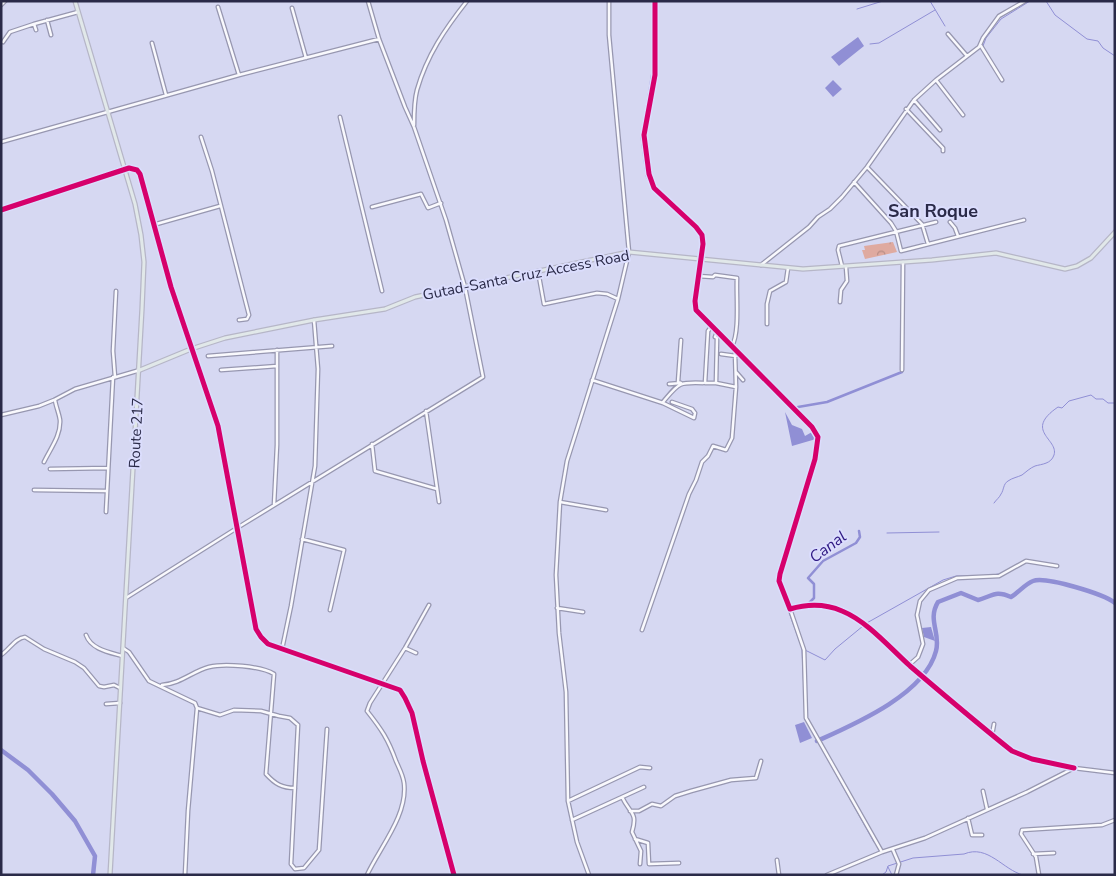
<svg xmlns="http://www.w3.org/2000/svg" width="1116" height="876" font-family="'Nunito Sans',sans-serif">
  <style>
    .forest { fill: url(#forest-crowns) }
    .water { fill: #908fd5 }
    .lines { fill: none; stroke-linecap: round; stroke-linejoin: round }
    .stream { stroke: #908fd5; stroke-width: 1 }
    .canal { stroke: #908fd5; stroke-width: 2.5 }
    .river { stroke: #908fd5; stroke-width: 4.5 }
    .minor-casing { stroke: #9797b0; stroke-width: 5 }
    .major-casing { stroke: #b6b6c7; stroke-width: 5.5 }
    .minor { stroke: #f9f9fd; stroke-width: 2.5 }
    .major { stroke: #e1e8e9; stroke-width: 3 }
    .cycleway-casing { stroke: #dbddfd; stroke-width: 8 }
    .cycleway { stroke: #d6006c; stroke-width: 5 }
    .labels { text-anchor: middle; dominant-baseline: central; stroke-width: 4; stroke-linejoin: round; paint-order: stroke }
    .street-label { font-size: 15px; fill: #2a2a48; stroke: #dbddfd }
    .water-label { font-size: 16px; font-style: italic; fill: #301a84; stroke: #dbddfd }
    .quarter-label { font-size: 18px; font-weight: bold; fill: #2a2a48; stroke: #dbddfd }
  </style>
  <defs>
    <pattern id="forest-crowns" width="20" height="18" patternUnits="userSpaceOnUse" patternTransform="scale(1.25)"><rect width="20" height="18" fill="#dfaaa0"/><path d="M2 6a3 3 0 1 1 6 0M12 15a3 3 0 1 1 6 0" fill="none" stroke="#b58b84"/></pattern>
  </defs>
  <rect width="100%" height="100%" fill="#d6d8f2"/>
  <!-- forest -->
  <path class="forest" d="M893 242 897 252 865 259 862 250H865L864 246Z"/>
  <!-- water -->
  <path class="water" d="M858 37 864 46 839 66 831 57Z
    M833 80 842 89 833 97 825 88Z
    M785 412 792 425 802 429 805 436 812 432 816 439 792 446Z
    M931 627 935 641 924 637 922 628Z
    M804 722 812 738 800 743 795 725Z"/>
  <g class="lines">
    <!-- stream -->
    <path class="stream" d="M930 1 945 26
      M1046 1 1055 15 1087 39 1098 41 1103 48 1115 56
      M857 9 883 1
      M654 34 652 71 641 138 646 176 651 187 696 230 701 239 699 257
      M870 44 879 43 935 10
      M983 46 986 38 1001 19 1030 1
      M695 291 698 261
      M694 302C694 314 701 319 709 327
      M717 335 735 351
      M737 354 810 428 817 440
      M994 503C996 500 1000 497 1001 494 1004 490 1003 484 1008 481 1012 478 1018 477 1022 475 1026 472 1030 468 1035 466 1042 464 1051 464 1054 455 1059 439 1023 431 1058 407L1062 408 1069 401 1091 395 1096 399H1103L1108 403H1115
      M887 533 939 532
      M993 575 998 574
      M865 624 943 580 956 576H976
      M800 643 777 579 815 452
      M802 649 805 715
      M805 650 825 660 835 649 863 626
      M805 719 874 842
      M888 867 892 875
      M882 875 886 872 888 866 913 858 964 854C988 844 1003 870 1023 875"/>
    <!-- canal -->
    <path class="canal" d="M797 415 799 413 796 409 798 407 827 402 902 372
      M808 604 814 598V584L808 578 823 561 856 543 860 537 859 531"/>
    <!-- river -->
    <path class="river" d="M817 741C855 724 925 694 936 651 941 633 927 620 938 602L961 593 978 600C993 596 995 590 1011 597 1018 593 1025 584 1033 581 1045 576 1104 594 1115 603
      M1 750 28 770 52 794 75 821 95 856 93 875"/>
    <!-- minor casing -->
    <g class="minor-casing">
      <path id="minor" d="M655 1V75L644 135 649 174 654 188 696 227 702 235 703 244 695 301 696 310 812 427 818 437 815 459 780 574 779 581 790 609C807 604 826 604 842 611 867 621 890 648 910 666 944 695 978 724 1012 751L1032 759 1074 768
        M1 5 5 1
        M218 7 239 75
        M292 8 306 58
        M47 20 51 35
        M34 24 78 12
        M948 34 967 56
        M3 42 10 32 34 24 36 30
        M152 43 166 95
        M981 46 1002 80
        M936 80 963 115
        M914 100 940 130
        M906 109 943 148V151
        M340 117 382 291
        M414 125C414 114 414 101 417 90 427 55 445 29 467 1
        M201 137 212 171 249 315 247 319 239 320
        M1 142 239 75 379 39
        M867 167 922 224 928 244
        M854 182 891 223 896 231 901 251 1024 220
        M372 207 421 194 428 208 441 203
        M1 210 129 168 137 170 140 174 171 287 218 426 256 629 261 637 268 644 400 690 405 698 412 713 423 761 454 875
        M950 222 955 228 958 236
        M153 225 220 206
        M761 265 809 227 818 217 830 209 842 197 867 167 914 100 936 80 979 47 983 38 999 16 1025 1
        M842 266 838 250 839 246 936 222
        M538 271 544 304 597 293 607 294 618 299
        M698 276 713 277 715 275 737 278C736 295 740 332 732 346
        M840 302 841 290 847 281 846 267
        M767 324V304L770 291 786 282 788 268
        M711 327 708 331 705 383H716L736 387
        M721 354 736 356
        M208 356 332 346
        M221 370 277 366
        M902 370 903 262
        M736 372 743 380
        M115 377 113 351 116 291
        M592 380 663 403 694 418 695 413 692 409 672 402
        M716 383 717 338 715 337 717 332
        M669 384 681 383 678 382 681 340
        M663 402C679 383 678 382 703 383
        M426 411 439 502
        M1 415 39 406 54 400 75 389 140 370
        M372 444 375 471 437 489
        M44 462C50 449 61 436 60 420 59 413 56 407 55 400
        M50 469 108 468
        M34 490 106 491
        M560 502 606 510
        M274 505 277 445V350
        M106 512 113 377
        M302 539 344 550 330 610
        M126 598 237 528 483 377 465 287 446 220 414 127 405 107 379 39 368 1
        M557 608 583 612
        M790 609 804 650 806 718 882 852
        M642 630 689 494 696 480 702 462 708 456 713 446 726 450 732 438 736 387 735 353 737 351
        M86 635C91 649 108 652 122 656
        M123 648 129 652 149 681 195 703 197 708 188 811 185 875
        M405 648 416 653
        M282 649 291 606 315 466 318 369 314 320
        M1 655C10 649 15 638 25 637L44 649 75 662 84 668 99 686 104 687 114 685 120 688
        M909 665 918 657 923 644 917 615 920 601 929 590 957 578 999 576 1026 561 1057 566
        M162 685C180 684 193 671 209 667 224 663 261 666 274 674L266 774C275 784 282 788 295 788
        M106 704 120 703
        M197 708 220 715 234 710 261 711 279 716 290 718 298 725 291 864 295 869 304 868 319 850 327 729
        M992 735 994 724
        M983 791 987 809
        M622 797C630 814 638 812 632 832L641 851 640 864
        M568 801 640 767 650 768
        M630 811H639L652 804 661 806 675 796 691 791 731 780 756 778 761 761
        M968 818 972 835H982
        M572 820 644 787
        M635 839 648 843 649 864 679 863
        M893 850 899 864 896 875
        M1033 854 1054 853
        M777 860 779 875
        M367 875C380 847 408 815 404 783 403 775 399 768 396 761 388 739 382 730 367 711L370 703 405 648 429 605
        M589 875 577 842 568 801 566 692 559 633 556 575 560 502 567 461 618 299 629 252 609 35V1
        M827 875 882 852 925 838 1027 792 1074 768 1115 773
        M1039 875 1036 857 1021 834 1022 830 1102 825 1115 820"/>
    </g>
    <!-- major casing -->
    <g class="major-casing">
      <path id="major" d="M75 1 135 204 141 235 144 262 142 309 110 875
        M140 370 191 349 225 338 314 320 385 309 415 297 629 252 803 269 932 260 996 253 1065 269 1077 266 1091 258 1115 232"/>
    </g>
    <!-- minor -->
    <use href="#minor" class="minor"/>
    <!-- major -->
    <use href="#major" class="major"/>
    <!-- cycleway casing -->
    <g class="cycleway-casing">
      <path id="cycleway" d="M655 1V75L644 135 649 174 654 188 696 227 702 235 703 244 695 301 696 310 812 427 818 437 815 459 780 574 779 581 790 609C807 604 826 604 842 611 867 621 890 648 910 666 944 695 978 724 1012 751L1032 759 1074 768
        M1 210 129 168 137 170 140 174 171 287 218 426 256 629 261 637 268 644 400 690 405 698 412 713 423 761 454 875"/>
    </g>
    <!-- cycleway -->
    <use href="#cycleway" class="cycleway"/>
  </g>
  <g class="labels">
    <!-- street labels -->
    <g class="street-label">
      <text transform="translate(526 275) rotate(-11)">Gutad-Santa Cruz Access Road</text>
      <text transform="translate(136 433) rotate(-87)">Route 217</text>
    </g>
    <!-- water labels -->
    <g class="water-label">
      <text transform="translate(828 547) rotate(-37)">Canal</text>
    </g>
    <!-- quarter labels -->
    <g class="quarter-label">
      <text x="933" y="211">San Roque</text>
    </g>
  </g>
  <!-- border -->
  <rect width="1116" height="876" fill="none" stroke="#2a2a48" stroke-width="5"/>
</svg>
